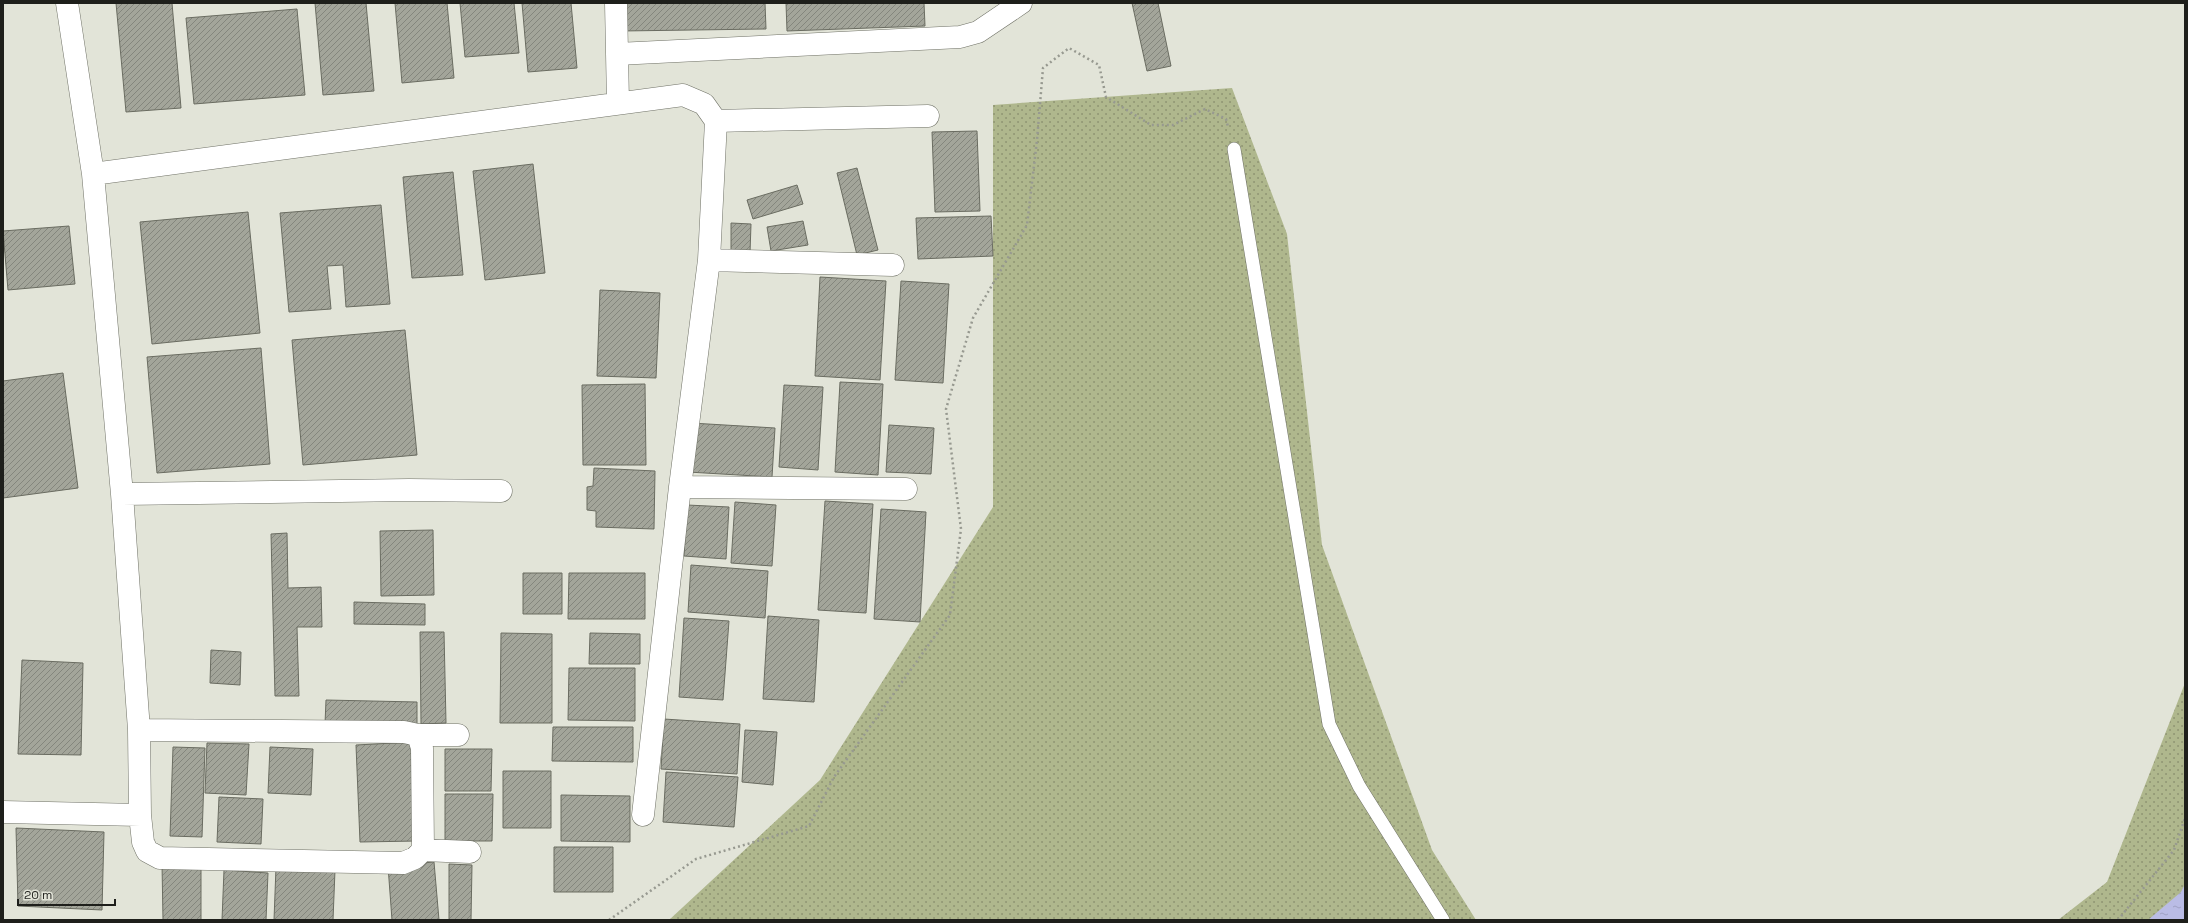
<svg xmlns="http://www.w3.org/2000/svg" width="2188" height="923" font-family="'Space Grotesk',sans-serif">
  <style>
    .park { fill: url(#park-dots) }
    .water { fill: url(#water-ripples) }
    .building { fill: url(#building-hatch); stroke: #6a6c61 }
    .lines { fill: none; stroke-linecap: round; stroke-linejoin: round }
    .lane-casing { stroke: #6f7166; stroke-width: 14 }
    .street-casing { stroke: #6f7166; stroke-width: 23 }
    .path { stroke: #979990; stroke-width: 2.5; stroke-dasharray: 2 3; stroke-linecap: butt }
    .lane { stroke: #fff; stroke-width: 13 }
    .street { stroke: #fff; stroke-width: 22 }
  </style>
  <defs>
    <pattern id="park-dots" width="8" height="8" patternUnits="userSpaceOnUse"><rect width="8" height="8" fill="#afb78d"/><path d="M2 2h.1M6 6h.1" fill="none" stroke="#8e9472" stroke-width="1.8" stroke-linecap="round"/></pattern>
    <pattern id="water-ripples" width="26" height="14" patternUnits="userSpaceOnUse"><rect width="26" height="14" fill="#babce5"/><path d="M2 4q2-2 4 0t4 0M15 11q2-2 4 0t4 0" fill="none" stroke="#9fa1c4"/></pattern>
    <pattern id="building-hatch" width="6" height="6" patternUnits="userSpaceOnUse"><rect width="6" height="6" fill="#a3a59a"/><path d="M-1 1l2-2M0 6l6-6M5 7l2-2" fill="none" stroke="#84867d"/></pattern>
  </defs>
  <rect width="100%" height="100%" fill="#e2e4d8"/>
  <!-- park -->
  <path class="park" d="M1232 88 1287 234 1322 545 1432 850 1476 920H669L820 780 993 507V105Z
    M2185 683V920H2058L2107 882Z"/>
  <!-- water -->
  <path class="water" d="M2185 884V920H2148L2181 892Z"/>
  <!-- building -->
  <path class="building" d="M116 3H172L181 108 126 112Z
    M315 3H366L374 91 323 95Z
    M395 3H447L454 78 402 83Z
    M460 3H514L519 53 465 57Z
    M522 3H571L577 68 528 72Z
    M621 3H765L766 29 621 31Z
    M786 3H924L925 26 787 31Z
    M1132 3H1158L1171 66 1147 71Z
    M297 9 305 95 194 104 186 18Z
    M977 131 980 211 935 212 932 132Z
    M533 164 545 273 485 280 473 171Z
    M857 168 878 250 857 255 837 173Z
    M453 172 463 275 412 278 403 177Z
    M797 185 803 204 753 219 747 200Z
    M381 205 390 304 346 307 343 265 327 266 331 309 289 312 280 213Z
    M248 212 260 333 152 344 140 222Z
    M991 216 993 256 918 259 916 218Z
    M803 221 808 245 771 251 767 227Z
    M731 223 751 224 750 253H731Z
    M69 226 75 284 8 290 3 231Z
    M820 277 886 281 880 380 815 376Z
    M901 281 949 284 943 383 895 380Z
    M600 290 660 293 656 378 597 376Z
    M405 330 417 455 303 465 292 340Z
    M261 348 270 464 157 473 147 357Z
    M63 373 78 488 3 498V381Z
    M840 382 883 384 878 475 835 472Z
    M645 384 646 465H583L582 385Z
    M784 385 823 387 818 470 779 467Z
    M691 423 775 428 772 477 688 472Z
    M889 425 934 428 931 474 886 472Z
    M594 468 655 471 654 529 596 527V511L587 510V487L593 486Z
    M825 501 873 504 866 613 818 610Z
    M735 502 776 505 772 566 731 563Z
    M687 505 729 507 726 559 684 556Z
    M881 509 926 512 920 622 874 619Z
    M433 530 434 595 381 596 380 531Z
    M287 533 288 588 321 587 322 627H297L299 696H275L271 534Z
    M691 565 768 571 765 618 688 612Z
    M523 573H562V614H523Z
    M569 573H645V619H568Z
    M354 602 425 604V625L354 624Z
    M768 616 819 620 814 702 763 699Z
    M684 618 729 621 723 700 679 697Z
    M420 632H444L446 723 421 724Z
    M501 633 552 634V723H500Z
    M590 633 640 634V664H589Z
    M211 650 241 652 240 685 210 683Z
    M22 660 83 663 81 755 18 754Z
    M569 668H635V721L568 720Z
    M326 700 417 702V725L325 724Z
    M664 719 740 724 737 774 661 769Z
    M553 727H633V762L552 761Z
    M745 730 777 732 773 785 742 782Z
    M413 742 417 841 360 842 356 745Z
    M207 743 249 744 246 795 205 793Z
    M173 747 205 748 202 837 170 836Z
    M270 747 313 749 311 795 268 793Z
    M445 749H492L491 791H445Z
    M503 771H551V828H503Z
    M666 772 738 777 734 827 663 822Z
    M445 794H493L492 841H445Z
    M561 795 630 796V842L561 841Z
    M219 797 263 799 261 844 217 842Z
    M16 828 104 832 102 910 18 906Z
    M554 847H613V892H554Z
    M434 862 439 920H392L388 866Z
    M162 864H201V920H163Z
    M449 864 472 865 471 920H449Z
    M276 867 335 870 333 920H274Z
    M224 870 268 873 266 920H222Z"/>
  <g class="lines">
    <!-- lane casing -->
    <g class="lane-casing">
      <path id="lane" d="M1234 149 1329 724 1359 786 1443 920"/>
    </g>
    <!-- street casing -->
    <g class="street-casing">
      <path id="street" d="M67 3 93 174 122 494 139 730 140 815 143 842 147 851 160 858 403 863 415 858 423 850 422 748 418 735
        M616 3 618 103
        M617 54 960 37 978 32 1021 3
        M716 121 928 116
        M93 174 683 95 704 104 716 121 709 260 680 487 643 815
        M709 260 893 265
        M680 487 906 489
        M122 494 409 490 501 491
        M139 730 404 732 418 735H458
        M3 812 140 815
        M423 850 470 852"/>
    </g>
    <!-- path -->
    <path class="path" d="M609 920 696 859 809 826 834 777 950 615 961 529 946 409 973 318 1027 225 1037 140 1043 68 1069 48 1099 65 1106 97 1151 125H1173L1205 109 1226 119 1228 127
      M2118 920 2174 850 2185 818"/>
    <!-- lane -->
    <use href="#lane" class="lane"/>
    <!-- street -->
    <use href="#street" class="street"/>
  </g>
  <!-- border -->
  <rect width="2188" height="923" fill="none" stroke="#1e1f1b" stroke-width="8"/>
  <!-- scale -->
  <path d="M18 899v6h97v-6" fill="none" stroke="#1e1f1b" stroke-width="2"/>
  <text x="24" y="899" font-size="12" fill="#1e1f1b" stroke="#e2e4d8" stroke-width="3" paint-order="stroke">20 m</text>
</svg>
